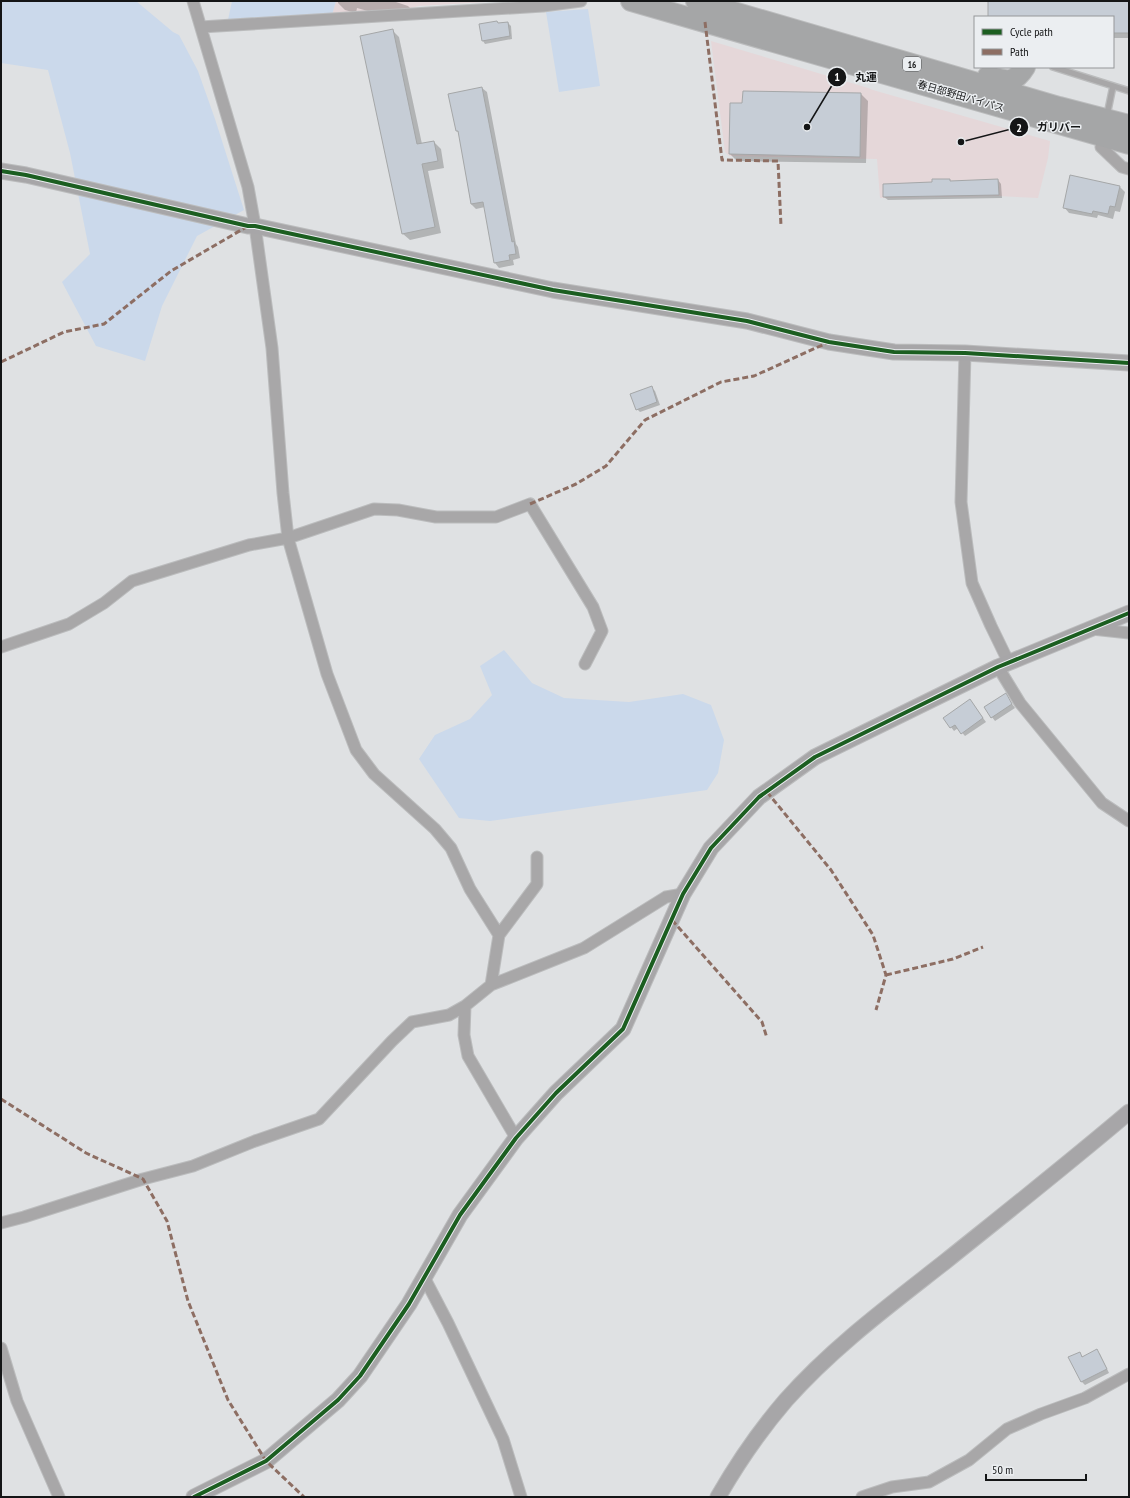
<svg xmlns="http://www.w3.org/2000/svg" width="1130" height="1498" font-family="'PT Sans Narrow','Noto Sans JP',sans-serif">
  <style>
    .commercial { fill: #e5d7d9 }
    .green { fill: #cbd9eb }
    .shadow { fill: #0003 }
    .building { fill: #c6cdd6; stroke: #a5a7a8 }
    .lines { fill: none; stroke-linecap: round; stroke-linejoin: round }
    .lane-casing { stroke: #bbbcbd; stroke-width: 8 }
    .street-casing { stroke: #bbbcbd; stroke-width: 13 }
    .secondary-casing { stroke: #bbbcbd; stroke-width: 17 }
    .highway-casing { stroke: #bbbcbd; stroke-width: 22 }
    .lane { stroke: #a8a7a8; stroke-width: 5.5 }
    .street { stroke: #a8a7a8; stroke-width: 11 }
    .secondary { stroke: #a7a6a8; stroke-width: 15 }
    .highway { stroke: #a5a6a7; stroke-width: 20 }
    .quiet { stroke: #8d6e63; stroke-width: 3; stroke-dasharray: 6 3; stroke-linecap: butt }
    .cycleway-casing { stroke: #ebeef1; stroke-width: 6 }
    .cycleway { stroke: #1b5e20; stroke-width: 4 }
    .labels { text-anchor: middle; dominant-baseline: central; stroke-width: 3; stroke-linejoin: round; paint-order: stroke }
    .shield { fill: #ebeef1; stroke: #545658; stroke-width: 1 }
    .shield-label { font-size: 9px; font-weight: bold; fill: #141516 }
    .street-label { font-size: 10px; fill: #141516; stroke: #ebeef1 }
    .leader { fill: none; stroke: #141516; stroke-width: 1.5 }
    .callout-dot { fill: #141516; stroke: #ebeef1; stroke-width: 1.5 }
    .mark-label { font-size: 12px; text-anchor: middle; font-weight: bold; fill: #fff }
    .callout-label { font-size: 11px; text-anchor: middle; font-weight: bold; fill: #141516; stroke: #ebeef1; stroke-width: 3; stroke-linejoin: round; paint-order: stroke }
  </style>
  <rect width="100%" height="100%" fill="#dfe1e3"/>
  <!-- commercial -->
  <path class="commercial" d="M336 1H504L419 6 407 9 332 15Z
    M711 41 868 88 873 90 1050 141 1048 158 1038 198 997 196 880 198 877 159 729 156 725 152Z"/>
  <!-- green -->
  <path class="green" d="M1 1H136L173 32 179 35 198 71 215 119 244 210 197 236 162 306 145 361 96 346 62 282 90 254 70 153 48 70 1 63Z
    M232 1H336L332 15 228 20Z
    M588 9 600 86 559 92 546 12Z
    M504 650 532 683 564 698 629 702 683 694 711 705 724 740 718 773 707 790 490 821 459 818 419 759 435 735 470 719 492 695 480 666Z"/>
  <!-- shadow -->
  <path class="shadow" d="M338 1H397L396 2 408 6 415 13 382 15 357 8 356 13 345 10 338 3Z
    M989 1H1129V46V38H1113V17H989Z
    M497 22 499 24 508 23 511 26 512 39 485 44 483 41 480 25Z
    M392 30 399 37 422 144 434 142 441 149 444 168 428 171 441 233 410 240 403 234Z
    M482 88 487 92 516 244 518 247 520 258 513 260 514 265 499 268 495 263 485 207 476 209 471 204 459 133 457 131Z
    M861 94 868 101 866 163 737 161 730 154 743 104Z
    M950 180 951 182 998 180 1001 184 1002 198 888 200 884 197Z
    M1120 187 1125 192 1120 212 1115 211 1113 219 1098 215 1097 218 1069 213 1064 207Z
    M651 387 655 391 660 405 640 412 637 409Z
    M1005 694 1015 708 995 721 985 708Z
    M970 700 986 722 965 736 958 728 954 731 944 718Z
    M1096 1351 1100 1354 1109 1373 1085 1385 1082 1382 1079 1353 1083 1357Z"/>
  <!-- building -->
  <path class="building" d="M988 1H1129V33H1113V17H988Z
    M497 21 498 23 508 22 510 36 482 41 479 24Z
    M393 29 417 144 434 141 438 161 422 164 435 227 402 234 360 36Z
    M482 87 512 242 514 241 516 254 509 255 510 260 494 263 483 202 471 204 458 131H456L448 94Z
    M743 91 861 93 860 157 729 154 730 103H742Z
    M1070 175 1120 186 1115 207 1110 206 1108 214 1093 211 1092 214 1063 208Z
    M932 179H950V181L998 179 999 195 883 197V184L932 182Z
    M652 386 657 402 636 410 630 394Z
    M1006 693 1012 704 991 718 984 707Z
    M970 699 983 718 961 734 955 725 950 728 943 718Z
    M1097 1349 1107 1369 1081 1382 1068 1357 1080 1352 1082 1357Z"/>
  <g class="lines">
    <!-- lane casing -->
    <g class="lane-casing">
      <path id="lane" d="M1053 67 1129 91
        M1107 115 1113 86"/>
    </g>
    <!-- street casing -->
    <g class="street-casing">
      <path id="street" d="M193 1 248 187 255 226 272 348 283 493 288 538 327 674 356 750 374 774 435 829 451 848 470 889 499 935
        M201 27 543 6 581 1
        M1104 137 1101 147 1122 167 1129 169
        M965 353 961 502 972 583 991 626 1009 663
        M1092 629 1129 633
        M1 647 69 624 104 603 132 581 249 545 288 538 374 509 398 510 436 517H496L530 504 593 607 602 631 585 664
        M998 667 1020 703 1102 803 1129 821
        M491 985 584 948 666 897 683 894
        M516 1138 468 1056 464 1035 465 1006 491 985 499 935 537 884V857
        M1 1223 24 1217 143 1179 193 1166 255 1141 319 1119 392 1041 412 1022 449 1015 465 1006
        M424 1277 448 1323 503 1439 521 1497
        M1 1348 17 1401 59 1497
        M862 1497 892 1487 929 1482 969 1460 1007 1429 1041 1414 1085 1398 1129 1374"/>
    </g>
    <!-- secondary casing -->
    <g class="secondary-casing">
      <path id="secondary" d="M1 171 26 175 248 226H255L553 290 747 321 829 342 894 352 965 353 1129 363
        M194 1497 266 1461 338 1400 360 1376 409 1304 460 1215 516 1138 556 1093 623 1029 683 894 711 848 759 797 815 757 998 667 1129 613
        M718 1497C737 1464 761 1429 786 1400 833 1347 890 1305 946 1261 1007 1212 1069 1163 1129 1112"/>
    </g>
    <!-- highway casing -->
    <g class="highway-casing">
      <path id="highway" d="M631 1 1129 144
        M696 1 1059 107 1129 125
        M988 76C1006 81 1014 85 1025 67"/>
    </g>
    <!-- lane -->
    <use href="#lane" class="lane"/>
    <!-- street -->
    <use href="#street" class="street"/>
    <!-- secondary -->
    <use href="#secondary" class="secondary"/>
    <!-- highway -->
    <use href="#highway" class="highway"/>
    <!-- quiet -->
    <path class="quiet" d="M705 22 722 160 778 161 781 226
      M1 362 64 332 104 324 171 271 248 226
      M530 504 576 484 606 466 645 420 721 382 754 376 829 342
      M767 792 831 870 873 935 886 975 876 1010
      M672 920 762 1022 767 1038
      M886 975 953 959 983 947
      M1 1099 86 1153 143 1179 167 1221 188 1301 228 1400 266 1461 304 1497"/>
    <!-- cycleway casing -->
    <g class="cycleway-casing">
      <path id="cycleway" d="M1 171 26 175 248 226H255L553 290 747 321 829 342 894 352 965 353 1129 363
        M194 1497 266 1461 338 1400 360 1376 409 1304 460 1215 516 1138 556 1093 623 1029 683 894 711 848 759 797 815 757 998 667 1129 613"/>
    </g>
    <!-- cycleway -->
    <use href="#cycleway" class="cycleway"/>
  </g>
  <g class="labels">
    <!-- shield labels -->
    <rect class="shield" x="903" y="57" width="18" height="14" rx="3"/>
    <g class="shield-label">
      <text x="912" y="64">16</text>
    </g>
    <!-- street labels -->
    <g class="street-label">
      <text transform="translate(961 96) rotate(16)">春日部野田バイパス</text>
    </g>
  </g>
  <!-- callouts -->
  <path class="leader" d="M807 127L837 77M961 142L1019 127"/>
  <g class="callout-dot">
    <circle cx="807" cy="127" r="4"/>
    <circle cx="961" cy="142" r="4"/>
    <circle cx="837" cy="77" r="10"/>
    <circle cx="1019" cy="127" r="10"/>
  </g>
  <g class="mark-label">
    <text x="837" y="81">1</text>
    <text x="1019" y="132">2</text>
  </g>
  <g class="callout-label">
    <text x="866" y="81">丸運</text>
    <text x="1059" y="131">ガリバー</text>
  </g>
  <!-- border -->
  <rect width="1130" height="1498" fill="none" stroke="#141516" stroke-width="4"/>
  <!-- legend -->
  <rect x="974" y="16" width="140" height="52" fill="#ebeef1" stroke="#959799"/>
  <rect x="982" y="29" width="20" height="6" fill="#1b5e20" stroke="#959799"/>
  <text x="1010" y="36" font-size="12" fill="#141516">Cycle path</text>
  <rect x="982" y="49" width="20" height="6" fill="#8d6e63" stroke="#959799"/>
  <text x="1010" y="56" font-size="12" fill="#141516">Path</text>
  <!-- scale -->
  <path d="M986 1474v6h100v-6" fill="none" stroke="#141516" stroke-width="2"/>
  <text x="992" y="1474" font-size="12" fill="#141516" stroke="#ebeef1" stroke-width="3" paint-order="stroke">50 m</text>
</svg>
